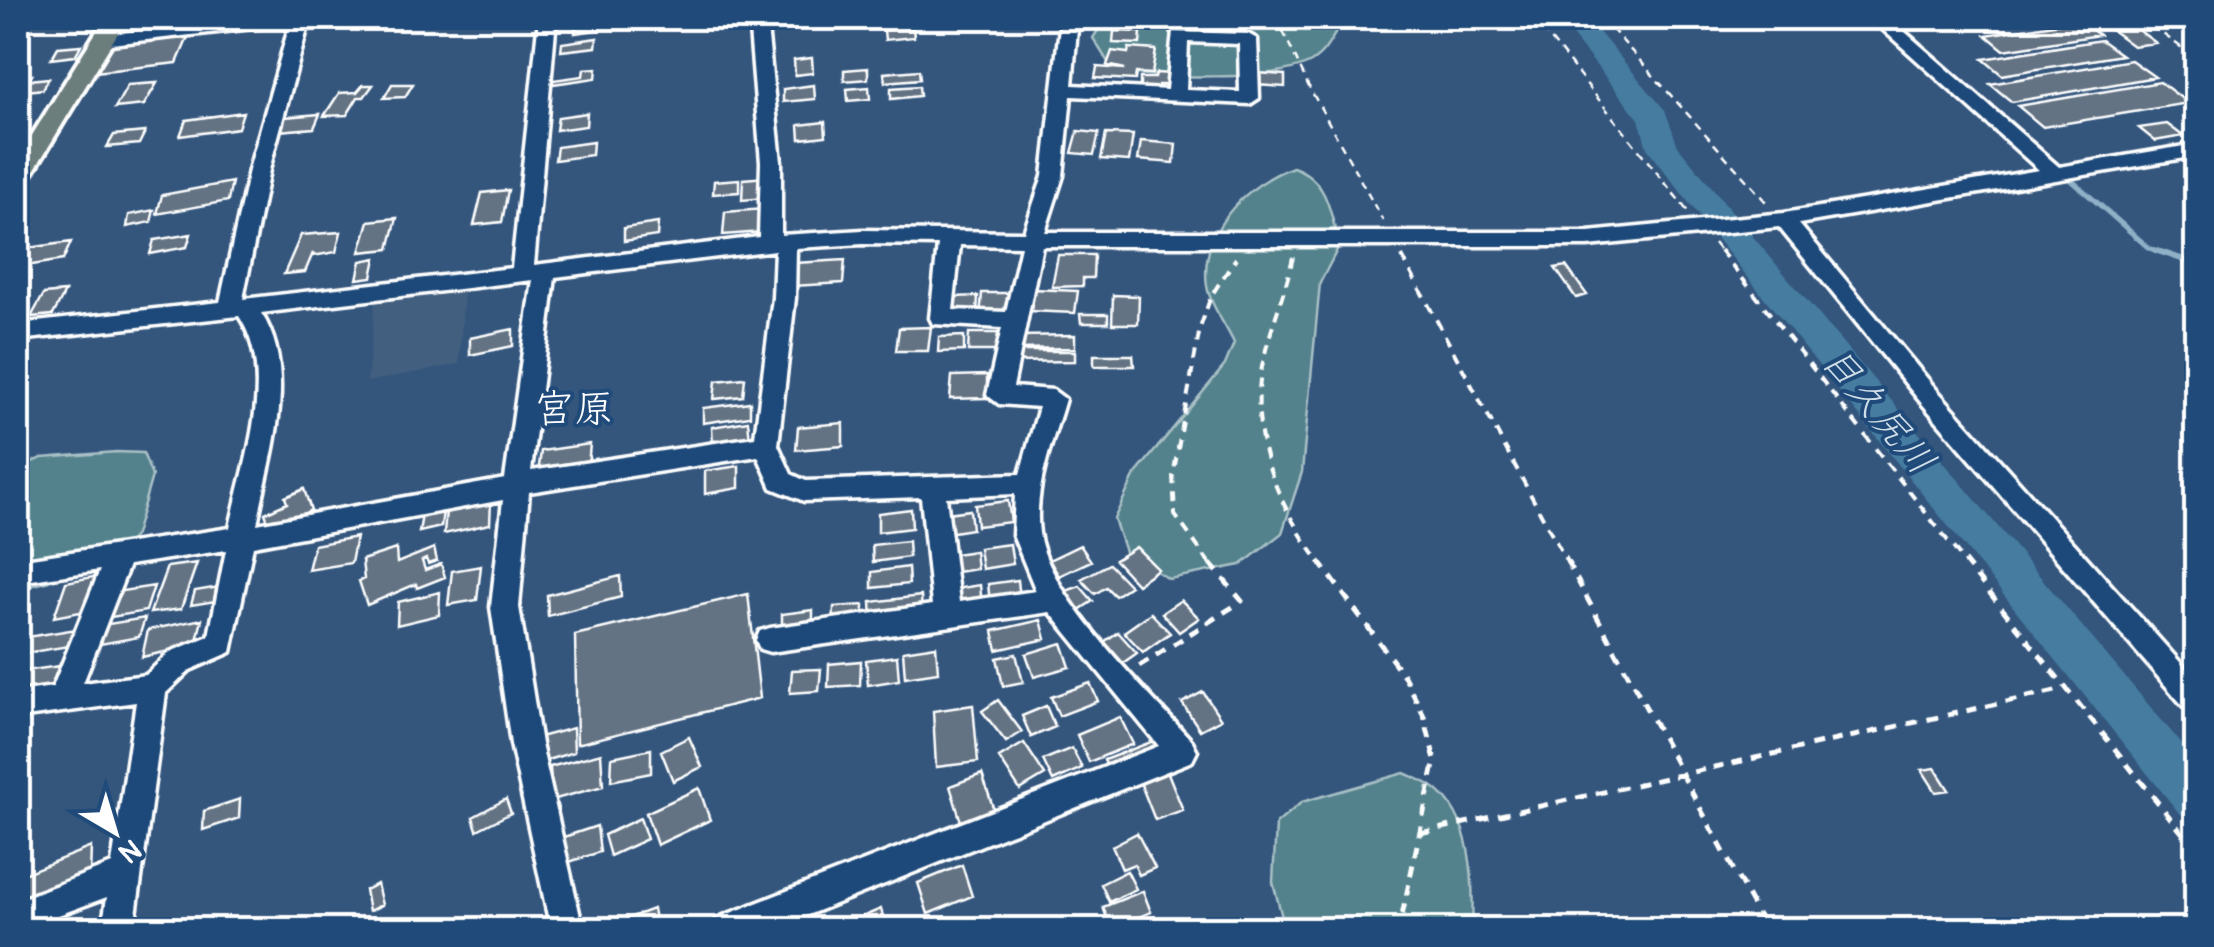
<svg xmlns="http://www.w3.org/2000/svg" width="2214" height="947" font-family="Pangolin,'Klee One',sans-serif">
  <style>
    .built { fill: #425f7f }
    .green { fill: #53828c; stroke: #a9c0c6; stroke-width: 2.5 }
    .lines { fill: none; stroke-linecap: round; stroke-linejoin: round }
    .stream-far1 { stroke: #8fb0c6; stroke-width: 5 }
    .stream { stroke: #8fb0c6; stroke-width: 6 }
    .river { fill: #447ca0; fill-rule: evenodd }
    .building { fill: #647383; stroke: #fff; stroke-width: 2.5 }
    .minor-casing { stroke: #fff; stroke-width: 7 }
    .major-casing { stroke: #fff; stroke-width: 8 }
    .path-far2 { stroke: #fff; stroke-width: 2.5; stroke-dasharray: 8 6; stroke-linecap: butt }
    .path-far1 { stroke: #fff; stroke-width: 4; stroke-dasharray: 10 8; stroke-linecap: butt }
    .path { stroke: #fff; stroke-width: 5; stroke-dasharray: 11 9; stroke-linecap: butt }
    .minor { fill: #1f4a7a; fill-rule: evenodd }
    .major { fill: #6c7e7c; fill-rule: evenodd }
    .labels { text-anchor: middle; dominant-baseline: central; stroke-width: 8; stroke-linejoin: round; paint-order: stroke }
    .water-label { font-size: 38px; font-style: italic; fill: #d0dee7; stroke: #1f4a7a }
    .quarter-label { font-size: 40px; fill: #fff; stroke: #1f4a7a }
  </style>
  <rect width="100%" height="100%" fill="#34567d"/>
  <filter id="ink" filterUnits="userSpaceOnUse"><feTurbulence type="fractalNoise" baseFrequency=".01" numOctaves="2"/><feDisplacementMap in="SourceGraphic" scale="20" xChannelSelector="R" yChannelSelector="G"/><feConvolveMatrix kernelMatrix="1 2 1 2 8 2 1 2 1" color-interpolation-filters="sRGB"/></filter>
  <g filter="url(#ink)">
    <!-- built -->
    <path class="built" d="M464 290 459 364 367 382 375 302Z"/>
    <!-- green -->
    <path class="green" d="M1112 18H1333L1336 32C1329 44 1323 55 1311 62 1275 82 1157 77 1114 72L1093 38 1104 21Z
      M1293 167C1328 179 1331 214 1339 246L1320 283 1302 472 1282 533 1241 565 1169 579 1125 552 1114 519 1135 475 1225 365 1234 343C1226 326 1210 304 1207 286 1199 231 1246 184 1293 167Z
      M116 452 143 453 152 476 135 535 120 552 46 582 18 589V467L42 458Z
      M1404 773C1413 777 1425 781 1433 787 1474 816 1474 885 1472 929H1285L1273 882 1276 824 1302 802Z"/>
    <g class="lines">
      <!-- stream-far1 -->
      <path class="stream-far1" d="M2069 178 2149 248 2163 253"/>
      <!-- stream -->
      <path class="stream" d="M2155 250 2196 264"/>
      <!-- river -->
      <path class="river" d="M1558 18H1587L1665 110 1678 146 1733 213 2196 761V820L2179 813 1709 229 1647 148 1639 119Z"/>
    </g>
    <!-- building -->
    <path class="building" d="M576 18H605V29L575 33Z
      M802 18 803 28 776 31 775 20Z
      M1114 18H1142L1141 30 1113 29Z
      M2095 18H2122L2156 43 2133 46Z
      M344 19 341 27 309 31 312 22Z
      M2079 20 2099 35 2004 50 1986 35Z
      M913 28 914 37 885 40 884 30Z
      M1114 31 1141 32 1140 44 1113 43Z
      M189 35 177 63 95 72 110 44Z
      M597 38 596 47 561 51 562 43Z
      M2101 40 2122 55 2002 75 1983 59Z
      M81 45 75 56 51 59 58 47Z
      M1129 48 1156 50 1152 74 1136 73 1135 80 1095 78 1097 67 1125 69 1107 65 1112 51 1128 53Z
      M812 58 813 73 795 75 794 60Z
      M2131 60 2155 77 2012 102 1990 84Z
      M597 68 596 78 553 84V80L583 76 584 69Z
      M868 68V79L844 81V70Z
      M919 70 920 79 885 82 884 73Z
      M1156 73 1170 74 1169 85H1158V93L1140 92V78H1155Z
      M1256 73 1285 75V87L1255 85Z
      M32 75 29 80 49 78 43 89 18 92V77Z
      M2160 82 2188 103 2043 127 2018 106Z
      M157 83 144 105 115 108 128 85Z
      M392 84H413L405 97 384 98Z
      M363 85H373L364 97H358L347 115 324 116 339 93 357 92Z
      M814 85 815 99 783 102V89Z
      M919 86 920 96 891 99V88Z
      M869 87 870 99 848 101 847 89Z
      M243 112 238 128 180 136 186 120Z
      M587 113 586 126 556 130 558 117Z
      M320 114 314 128 278 131 285 117Z
      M825 122 826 136 800 139 799 125Z
      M2167 124 2183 136 2155 141 2139 128Z
      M1078 131 1099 133 1094 155 1072 153Z
      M145 132 139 144 107 147 114 135Z
      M1106 134 1133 135 1129 161 1101 159Z
      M1141 141 1176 144 1174 163 1138 160Z
      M593 142 592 155 555 160 557 147Z
      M766 177 765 198 742 200 743 179Z
      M739 179V192L713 194 714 181Z
      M232 182 228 201 157 214 162 195Z
      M508 190 502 222 474 225 482 193Z
      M764 209 762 232 723 235 725 212Z
      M154 210 151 222 127 227 129 215Z
      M397 218 389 249 360 252 369 221Z
      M658 223 657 236 624 241V228Z
      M341 232 336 252 313 256V253L305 272 284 274 301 235Z
      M191 234 187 247 150 254 154 240Z
      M71 242 63 260 20 267 28 248Z
      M1058 255H1094L1093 278H1083V286L1052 287Z
      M376 258 372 277 357 279 361 261Z
      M845 260 843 283 793 286 795 263Z
      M1566 266 1587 295 1576 298 1555 268Z
      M1032 289 1078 291 1075 313 1029 311Z
      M65 292 53 315 31 317 44 294Z
      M982 293H1009L1007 316H980Z
      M1113 295 1139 296 1138 324H1112Z
      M978 296 977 313H953L955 297Z
      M1080 314H1108V323H1081Z
      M931 327 928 351H896L899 328Z
      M513 329V346L470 355V338Z
      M969 333H998L997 351H968Z
      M1075 335V348L1018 349V336Z
      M964 336V351L938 352 939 337Z
      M1015 351H1075V361L1014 362Z
      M1094 355H1133L1134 366H1094Z
      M987 375V398L950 399 952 376Z
      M745 378 743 396 714 399 716 381Z
      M750 402V416L703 423V408Z
      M748 421 750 440 713 447 712 427Z
      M843 423V446L796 450 798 427Z
      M590 444 588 466 538 474 541 451Z
      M739 466V488L705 494V471Z
      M304 489 311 510 271 530 265 513 287 503 285 497Z
      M491 500 490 524 444 534 446 510Z
      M1008 501 1011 522 977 526 975 505Z
      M911 509 912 528 878 532V513Z
      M970 510 972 529 941 534 939 514Z
      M443 511 441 527 419 532 422 515Z
      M356 537 351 563 308 570 314 545Z
      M908 541 909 557 873 562 872 545Z
      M1010 544 1013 564 982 569 979 548Z
      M1080 545 1091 561 1059 576 1049 560Z
      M1136 547 1158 569 1137 584 1115 560Z
      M434 548 437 561 428 564 426 559 422 561 425 570 441 564 445 577 417 588 416 584 367 605 359 581 364 579 362 560 396 549 397 563Z
      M975 551 977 569 950 573 948 555Z
      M197 563 181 609 150 613 167 567Z
      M1109 564 1130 586 1115 596 1106 587 1095 594 1081 579Z
      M481 566 477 600 448 605 452 571Z
      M908 567 909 584 872 588V572Z
      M98 576 86 611 54 617 66 582Z
      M620 576 621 597 548 616 547 595Z
      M1018 580 1020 599 990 603 988 584Z
      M980 585 982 605 951 609 949 590Z
      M154 586 146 611 100 619 109 593Z
      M1080 586 1093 601 1079 610 1073 602 1065 607 1055 595Z
      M219 587 216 601 191 605 195 591Z
      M440 592 439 615 397 625 398 602Z
      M748 594 760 698 577 744 575 635Z
      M921 596 922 614 872 620 871 602Z
      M1181 600 1199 618 1179 632 1162 613Z
      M864 605 863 624 833 627 834 607Z
      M813 610V630L782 634V614Z
      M1151 613 1170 633 1143 652 1124 632Z
      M145 618 139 637 95 645 102 625Z
      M202 619 196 645 142 657 148 630Z
      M1041 620 1046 639 997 650 993 631Z
      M76 629 69 646 20 654 27 637Z
      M1118 632 1137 653 1120 665 1101 644Z
      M1062 643 1070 667 1034 677 1026 654Z
      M936 646 938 672 905 677 903 651Z
      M1016 654 1023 682 1003 686 997 658Z
      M897 656 899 680 868 685 866 660Z
      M861 661 860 685 828 687 829 664Z
      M59 666 47 696 18 700V672Z
      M821 669 819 691 790 693 792 670Z
      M1090 683 1098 701 1059 716 1051 697Z
      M1203 692 1221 719 1200 730 1182 703Z
      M998 700 1022 732 1006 742 982 711Z
      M973 705 978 762 936 767 933 711Z
      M1046 706 1055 727 1031 737 1022 716Z
      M1120 717 1133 744 1089 762 1077 735Z
      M573 728 574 752 537 763 536 738Z
      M689 737 702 767 673 781 661 751Z
      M1156 740 1161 752 1109 772 1104 760Z
      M1024 743 1045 775 1020 790 999 758Z
      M1072 748 1082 768 1053 781 1043 760Z
      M651 749V773L611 781 612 757Z
      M601 753 603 786 552 800 550 767Z
      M1166 768 1183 810 1155 820 1138 777Z
      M1935 768 1949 790 1936 792 1922 770Z
      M982 774 995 813 962 825 950 786Z
      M699 788 710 820 657 845 646 813Z
      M240 799 239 818 203 830 204 811Z
      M506 799 511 813 477 830 473 817Z
      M640 818 647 839 610 856 604 835Z
      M597 826 600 852 563 864 561 838Z
      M1137 833 1155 868 1139 875 1134 864 1122 869 1112 846Z
      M91 847 90 876 18 904V876Z
      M962 865 972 896 928 914 918 883Z
      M1127 871 1136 889 1109 902 1101 884Z
      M377 884 382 905 369 911 365 890Z
      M1143 891 1151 912 1111 929 1103 907Z
      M653 909 657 930H599V929Z
      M881 909 887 930H839L838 927Z"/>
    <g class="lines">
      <!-- minor casing -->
      <g class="minor-casing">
        <path id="minor" d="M257 18H310L269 170 243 299 512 268 539 18H556L534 265 759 237 761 162 749 18H766L781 162V235L863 230 1024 232 1043 176 1061 18H1078L1072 85 1167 90 1173 32 1248 34 1257 39 1259 98 1250 104 1071 96 1063 176 1045 232H1588L1784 213 2039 170 1870 18H1889L2059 167 2196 144V156L1799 224 1935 388 2196 680V713L2186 709 1919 400 1779 227 1588 246H1042L1013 387 1053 390 1065 399C1053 441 1033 489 1039 533 1048 597 1149 693 1192 741L1197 751 1192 761 770 930H712L717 919 728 914 1159 746 1050 612 770 652 760 649 756 640 760 631 770 628 932 605 921 497 804 501 772 488 758 456 529 492 519 607 541 744 583 930H551L511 744 491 607 503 500 253 546 231 652 190 670 166 693 134 930H102L107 897 18 930V900L112 864 136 702 18 718V692L53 687 100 570 18 582V560L230 528C243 464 278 375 239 316L18 340V324L220 302 249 170 290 24 102 45 93 40 102 35ZM1188 42 1239 44 1240 92 1186 90ZM863 244 938 245 930 318 933 324 1002 328 987 395 999 404 1039 407 1020 474 806 481 791 474 778 445 795 298 796 248ZM960 245 1021 246 1006 312 953 310ZM775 250 773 298 755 437 531 471 555 277ZM533 280 505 479 257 524C269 459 300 373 261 313ZM1015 494 1013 535 1036 591 959 602 946 497ZM226 550 209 636 170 652 146 675 83 683 129 565Z"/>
      </g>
      <!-- major casing -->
      <g class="major-casing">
        <path id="major" d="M105 18H127L27 182 18 185V158Z"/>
      </g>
      <!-- path-far2 -->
      <path class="path-far2" d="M1277 18 1308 85 1383 221
        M1534 18 1689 213
        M1602 18 1766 202
        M2141 18 2196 58
        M1714 243 1722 253"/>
      <!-- path-far1 -->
      <path class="path-far1" d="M1720 250 1966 564
        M1402 256 1568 564
        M1293 257C1285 293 1271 326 1263 362 1247 436 1277 505 1321 564
        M1210 564 1175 515 1173 476 1200 328 1211 296 1236 258"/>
      <!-- path -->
      <path class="path" d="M1319 561 1404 676 1424 716 1435 760 1399 930
        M1567 561 1766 930
        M1964 561 2196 850
        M1139 666 1242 601 1208 561
        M1420 833 2064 689"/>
      <!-- minor -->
      <use href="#minor" class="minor"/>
      <!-- major -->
      <use href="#major" class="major"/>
    </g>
  </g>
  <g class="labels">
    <!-- water labels -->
    <g class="water-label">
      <text transform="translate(1878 411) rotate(50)">目久尻川</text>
    </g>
    <!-- quarter labels -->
    <g class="quarter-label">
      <text x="574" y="409">宮原</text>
    </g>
  </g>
  <!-- margin -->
  <rect width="2214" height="947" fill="none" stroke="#1f4a7a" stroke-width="60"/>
  <rect x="30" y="30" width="2154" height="887" fill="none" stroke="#fff" stroke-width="4" filter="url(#ink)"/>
  <!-- north arrow -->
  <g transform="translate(115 832) rotate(142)" stroke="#1f4a7a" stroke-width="8" paint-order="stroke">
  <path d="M0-8L18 38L0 25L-18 38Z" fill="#ffffff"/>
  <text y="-15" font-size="28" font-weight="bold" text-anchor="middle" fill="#ffffff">N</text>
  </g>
</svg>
